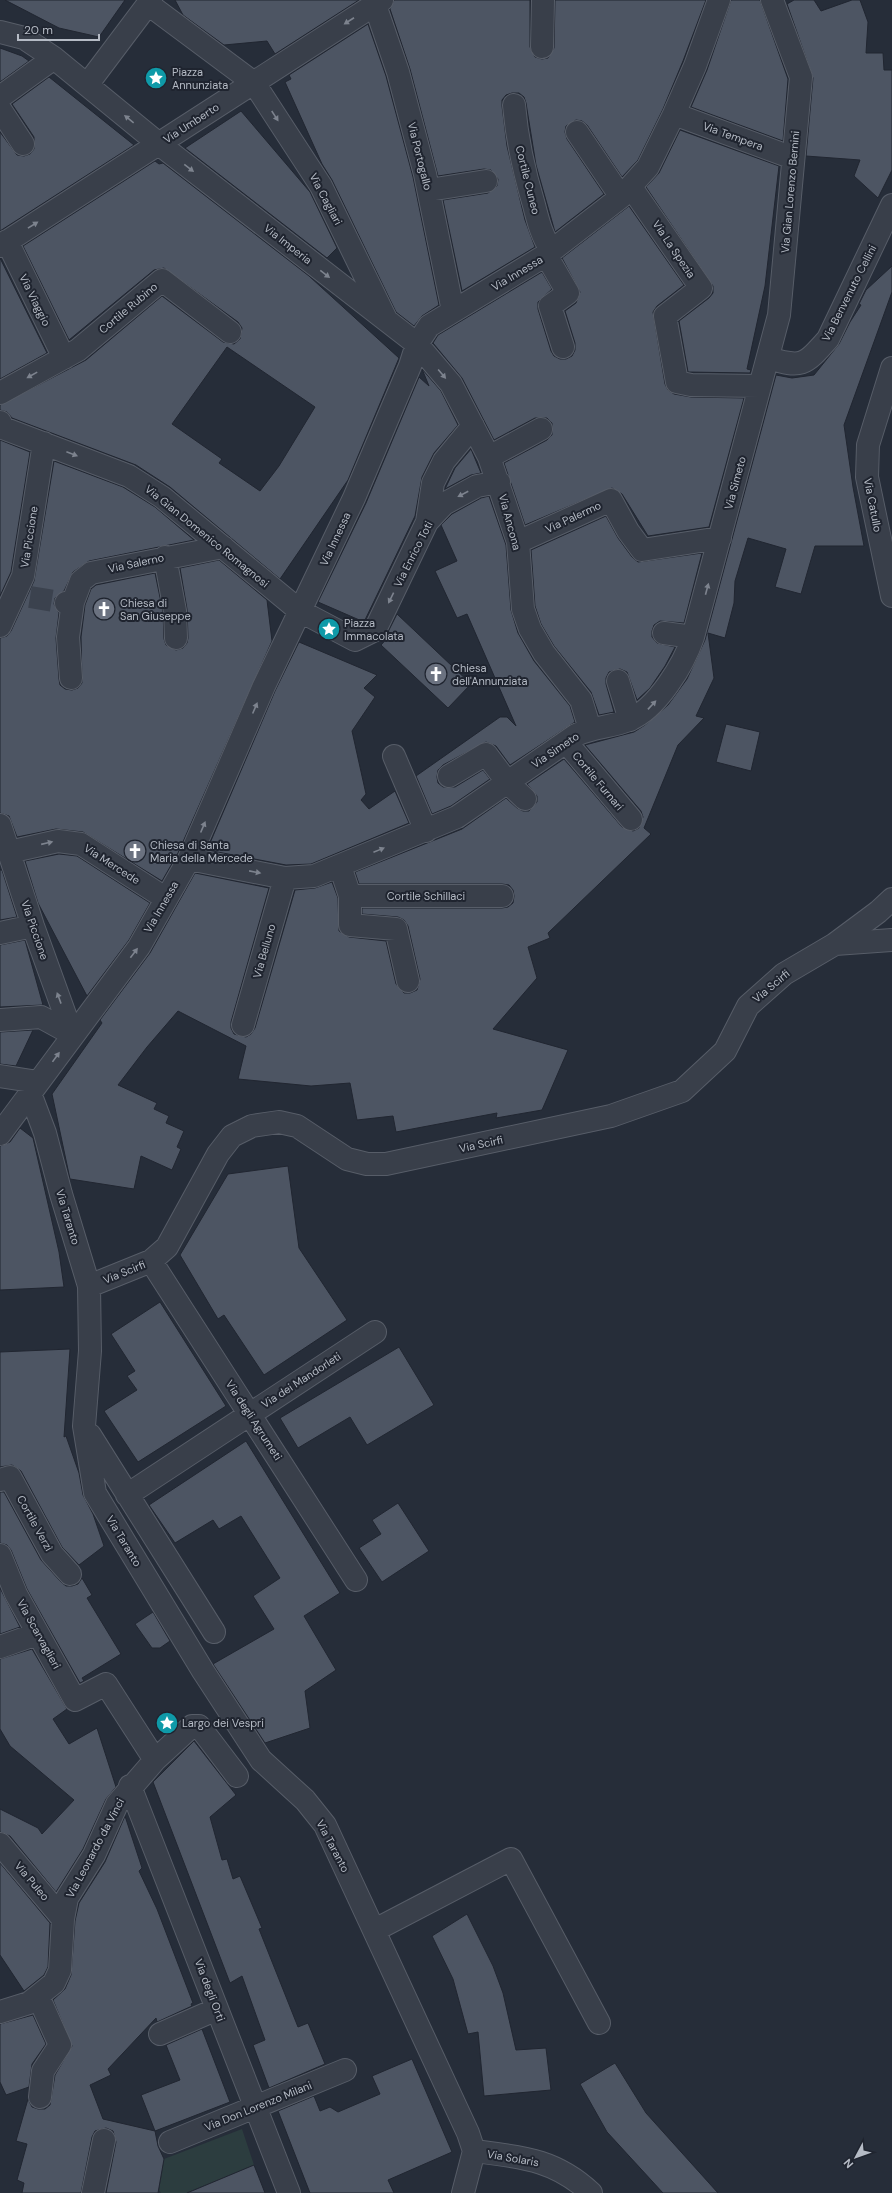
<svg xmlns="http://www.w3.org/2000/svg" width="892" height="2193" font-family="'DM Sans',sans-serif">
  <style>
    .green { fill: #2c3d3f }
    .building { fill: #4d5563; stroke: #212631; fill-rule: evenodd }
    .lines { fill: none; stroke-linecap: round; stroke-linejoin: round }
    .minor-tunnel { stroke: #3b424e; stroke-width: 22; stroke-dasharray: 22 11; stroke-linecap: butt }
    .minor-casing { stroke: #575d68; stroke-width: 24 }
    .minor { stroke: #393f4a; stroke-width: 22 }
    .oneway { fill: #7d838e }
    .labels { text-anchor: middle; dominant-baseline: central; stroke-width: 4; stroke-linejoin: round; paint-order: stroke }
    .poi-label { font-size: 11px; fill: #b5bbc5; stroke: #1f242f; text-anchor: start }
    .street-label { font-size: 11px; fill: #b5bbc5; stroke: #1f242f }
  </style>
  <rect width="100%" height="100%" fill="#262d39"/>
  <!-- green -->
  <path class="green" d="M242 2129 254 2165 186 2193H161L159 2190 164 2159Z"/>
  <!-- building -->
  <path class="building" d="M5 0H125L99 37 59 28Z
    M175 0H359L275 54 267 41 224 45 183 15Z
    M394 0H530V47L535 57 542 59 548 58 554 48 555 0H706L683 61 663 109 638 160 622 177 587 125 582 121 576 120 566 126 565 132 567 139 604 194 555 232 536 165 526 103 524 97 519 93H512L506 95 502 100V106L507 146 525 220 535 247 462 291 443 200 488 193 497 186 498 179 491 170 484 169 438 176 410 69 390 9Z
    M731 0H760L788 79 783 141 691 107 707 70Z
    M794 0H814L821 11 852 0H860L868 22 866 53H883L884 70H892V170L878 198 854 176 860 160 806 156 813 78 787 4Z
    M368 24 386 76 413 177 439 305 422 316 414 326 396 312 332 180 322 164 285 82 291 79 289 75Z
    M0 48 22 56 29 61 0 82Z
    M49 77 134 145 0 231V132L17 155 24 156 30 154 34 149V137L12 104Z
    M241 111 310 192 337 248 327 258 185 148Z
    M680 130 779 166 765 286 747 369 751 370 750 373 688 372 679 321 709 298 713 293V286L646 187 659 173Z
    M155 161 159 164 163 163 309 276 399 358 348 480 280 579 170 487 136 465 12 418 7 412 0 410V405L86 360 162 296 223 342 234 344 240 339 242 328 238 322 164 268 154 270 69 340 23 246ZM227 347 315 407 279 466 260 491 219 463 222 459 172 424Z
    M629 206 684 285 657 306 653 312 665 384 668 390 674 394 691 397 744 398 709 527 648 536 622 494 612 488 525 525 504 463 547 440 552 435V423L547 418H535L494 440 462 378 433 343 438 335 542 272 552 289 538 302V309L551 351 554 356 560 359H566L572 356 575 350V343L565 311 576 303 580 292 562 258Z
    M0 258 47 353 0 379Z
    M892 266V292L844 425 853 487 864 546H815L801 594 775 587 786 549 748 538 735 581 734 603 725 638 708 633 714 678 696 716 704 718 678 745 644 828 651 834 548 933 550 938 528 947 537 978 493 1029 568 1050 542 1110 496 1118 497 1113 396 1132 393 1116 357 1120 350 1083 311 1086 238 1079 246 1046 178 1011 147 1047 118 1085 157 1103 154 1109 169 1116 166 1123 184 1131 177 1147 181 1149 172 1170 141 1156 134 1189 70 1179 52 1094 102 1023 100 1020 150 953 195 873 269 888 231 1022V1028L234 1034 246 1037 251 1034 255 1028 295 890 315 888 332 882 338 898 339 931 349 937 386 941 396 984 404 993H410L417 990 420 979 408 926 404 920 398 917 362 914V908H502L508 907 513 903 514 896 513 890 509 885 502 884H359L355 872 462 829 506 798 517 808 523 811H529L537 802V796L527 784 564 759 622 827 633 831 639 828 643 817 641 811 585 745 634 732 645 725 668 705 687 679 705 640 776 375 792 378 814 375 839 344 850 322 861 305 859 304 866 290Z
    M422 369 441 391 458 425 434 453 422 477 415 516 364 622 318 602 366 503 419 377 429 386Z
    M0 440 30 452 11 572 0 596Z
    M471 449 481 473 471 475 445 489 455 468Z
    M54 461 123 487 155 507 194 540 89 561 73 572 64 591 55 598 54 604 59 613 56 638 59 679 60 685 65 689 72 690 78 688 82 683 81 637 85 605 91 589 96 585 155 573 163 612 164 639 166 645 176 650 183 648 187 643 188 638 187 609 180 568 219 560 267 600 272 641 178 853 162 881 83 832 56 829 17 837 9 816 0 813V638L7 636 11 631 34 581Z
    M489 496 506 545 511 610 518 633 534 661 570 706 575 722 510 765 496 746 486 742 443 765 438 770 437 777 438 783 443 787H455L483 770 490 779 451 806 432 814 416 776 500 717H507L516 726 467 614 457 618 435 571 457 561 441 525 452 514 481 498Z
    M606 516 618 538 632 557 638 562 702 553 684 623 660 621 654 625 652 631V637L657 643 675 647 665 666 650 688 637 700 627 672 620 669 609 672 606 678V684L614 712 599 715 591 692 554 646 541 624 535 606 531 550Z
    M397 614 471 684 448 708 381 645 392 633 388 632Z
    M299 642 377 675 364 688 375 697 352 731 366 794 361 800 369 809 395 791 409 823 311 864 286 865 207 850 275 691Z
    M726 724 760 732 751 771 716 762Z
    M59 854 77 856 150 903 129 940 87 996 38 903 25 861Z
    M0 870H2L17 917 0 920Z
    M25 940 43 1005 0 1007V945Z
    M33 1030 16 1066 0 1064V1032Z
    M20 1128 33 1138 59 1252 64 1287 0 1290V1146L10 1142Z
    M288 1166 299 1248 347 1320 264 1375 224 1315 218 1319 180 1255 228 1174Z
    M160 1302 226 1406 138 1462 104 1411 137 1390 127 1376 135 1371 111 1334Z
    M399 1347 434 1405 367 1445 350 1417 298 1448 280 1418Z
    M70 1349 64 1437 66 1436 79 1473 83 1495 93 1514 104 1546 79 1565 62 1547 21 1471 12 1465 0 1467V1352Z
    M246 1441 340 1593 304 1616 336 1670 305 1691 310 1728 265 1743 213 1664 274 1629 253 1596 280 1578 241 1516 219 1529 213 1520 175 1543 149 1505Z
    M0 1492H4L41 1560 61 1582 66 1586H72L78 1584 82 1578 92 1595 87 1598 121 1654 82 1678 84 1681 80 1683 27 1589 11 1550 7 1545 0 1543Z
    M398 1503 429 1551 382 1582 359 1548 381 1534 372 1520Z
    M0 1588 20 1627 0 1634Z
    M153 1612 170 1641 160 1648H152L135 1624Z
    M32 1649 67 1709 53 1719 69 1744 97 1728 116 1787 106 1799 83 1849 56 1892 10 1836 0 1832V1809L38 1828 42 1834 74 1800 10 1746 0 1729V1659Z
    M194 1741 236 1795 210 1817 222 1860 227 1859 233 1879 240 1876 262 1928 259 1929 298 2027 308 2023 325 2064 269 2088 253 2045 265 2040 242 1976 230 1983 153 1782Z
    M125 1816 142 1868 139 1871 157 1909 193 2003 191 2004 192 2006 157 2022 156 2018 108 2069 111 2075 90 2085 103 2119 155 2131 158 2146 164 2159 158 2193H106L116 2142 113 2131 106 2128 95 2131 92 2137 81 2193H22L24 2183 17 2180 27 2144 16 2141 28 2099 32 2107 38 2109H45L50 2105 55 2075 72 2046 53 2000 65 1989 71 1975 75 1921 79 1903 105 1862Z
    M0 1863 50 1923 48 1967 44 1975 24 1991 0 1955Z
    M467 1914 493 1966 503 1993 516 2050 546 2048 551 2090 484 2096 478 2032 468 2034 453 1979 432 1936Z
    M33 2015 46 2044 32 2064 29 2087 6 2095 0 2082V2024Z
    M202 2029 230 2102 155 2131 141 2095 180 2080 166 2045Z
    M412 2059 452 2152 388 2180 394 2193H310L278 2111 314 2096 320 2111 330 2107 338 2112 380 2094 372 2076Z
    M615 2063 646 2113 718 2193H663L607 2132 580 2084Z
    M254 2165 265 2193H187Z"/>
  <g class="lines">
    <!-- minor-tunnel -->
    <path class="minor-tunnel" d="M30 597 66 603"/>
    <!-- minor casing -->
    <g class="minor-casing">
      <path id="minor" d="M148 4 254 83 321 186 385 317
        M375 5 398 72 425 174 453 311
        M0 32 24 38 54 58 159 144 417 344 451 384 489 457 518 542 523 609 530 629 544 653 581 700 590 729
        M542 47 543 0
        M87 85 151 0
        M0 97 54 58
        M514 105C517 140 524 172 534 205 538 221 542 237 552 251
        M0 109 23 144
        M674 114 793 158
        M577 132 621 197
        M631 187 701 288 665 316 677 382 691 385 760 386
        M429 190 486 181
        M7 241 64 358
        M0 246 382 0
        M546 255 568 293 550 306 563 347
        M768 358C802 368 804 366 828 339L892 205
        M892 368 868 445 867 477 892 596
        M0 393 78 350 162 280 230 332
        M0 422 3 428 129 476 162 497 300 611 355 640 375 630 427 522 444 504 477 486 499 482
        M489 457 541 429
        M427 522 433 483 444 461 473 426
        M518 542 611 500 628 531 642 550 720 538
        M165 557 175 611 176 638
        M66 603 73 602 81 581 91 573 223 547
        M0 626 23 576 44 443
        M664 633 693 637
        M71 678 68 637 73 602
        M618 681 630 720
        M566 742 631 819
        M394 756 426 831
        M449 776 486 754 508 783 525 799
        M0 825 33 926 72 1034
        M9 852 58 841 81 844 165 898
        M189 859 285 878 314 876 457 817 576 735C593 727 612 727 629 720 657 709 684 664 693 637L779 315 801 77 772 0
        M340 866 350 896V925L396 929 408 981
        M350 896H502
        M0 933 33 926
        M835 944 878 912 892 899
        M0 1020 41 1017 72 1034
        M243 1025 285 878
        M0 1076 38 1082
        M30 1093 45 1133 61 1194 89 1286 90 1351 84 1426 95 1493 203 1671 261 1760 305 1800 325 1825 468 2133 474 2151 463 2193
        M0 1134 139 947 189 859 264 686 354 498 410 366 417 344 429 326 546 255 621 197 648 167 674 114 695 66 719 0
        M151 1261 356 1580
        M89 1286 151 1261 167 1247 218 1154 232 1136 252 1126 279 1122 297 1126 347 1159 367 1164H386L611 1116 682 1091 725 1051 748 1006 784 974 835 944 892 940
        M90 1435 214 1632
        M0 1480 10 1477 52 1554 70 1574
        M127 1495 375 1332
        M0 1555 16 1594 75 1700 106 1684 155 1760 117 1804 94 1855 67 1898 63 1919 60 1970 54 1983 29 2003 0 2012
        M0 1647 37 1634
        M155 1760 192 1726H199L237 1776
        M130 1786 289 2193
        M0 1844 63 1919
        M375 1930 511 1859 599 2023
        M38 1996 60 2045 43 2071 40 2097
        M160 2034 217 2009
        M170 2142 345 2070
        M474 2151C521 2157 555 2159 591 2193
        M93 2193 104 2140"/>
    </g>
    <!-- minor -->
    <use href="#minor" class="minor"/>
  </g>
  <!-- one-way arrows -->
  <defs><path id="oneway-solid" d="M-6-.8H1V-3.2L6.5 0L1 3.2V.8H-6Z"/></defs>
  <g class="oneway">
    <use href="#oneway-solid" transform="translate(349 21) rotate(147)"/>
    <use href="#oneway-solid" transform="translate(275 116) rotate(57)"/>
    <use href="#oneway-solid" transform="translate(129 119) rotate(-141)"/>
    <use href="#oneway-solid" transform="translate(189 168) rotate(38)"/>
    <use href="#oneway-solid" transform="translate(33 225) rotate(-32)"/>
    <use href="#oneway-solid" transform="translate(325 274) rotate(38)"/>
    <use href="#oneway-solid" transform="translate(442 374) rotate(50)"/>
    <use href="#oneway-solid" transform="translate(32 375) rotate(151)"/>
    <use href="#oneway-solid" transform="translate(72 454) rotate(21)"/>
    <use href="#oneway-solid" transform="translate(463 494) rotate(152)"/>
    <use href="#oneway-solid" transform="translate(707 589) rotate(-75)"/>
    <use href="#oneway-solid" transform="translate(391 598) rotate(116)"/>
    <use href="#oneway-solid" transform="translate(652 705) rotate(-47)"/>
    <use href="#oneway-solid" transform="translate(255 708) rotate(-67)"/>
    <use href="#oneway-solid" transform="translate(203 827) rotate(-67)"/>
    <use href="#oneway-solid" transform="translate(47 843) rotate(-13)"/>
    <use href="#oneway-solid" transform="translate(379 850) rotate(-22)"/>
    <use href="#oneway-solid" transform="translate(255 872) rotate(11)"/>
    <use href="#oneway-solid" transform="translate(134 953) rotate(-53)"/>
    <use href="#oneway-solid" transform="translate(59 998) rotate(-110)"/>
    <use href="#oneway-solid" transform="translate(56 1057) rotate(-54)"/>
  </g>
  <!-- icons -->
  <defs>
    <g id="sight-disc" transform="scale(1.15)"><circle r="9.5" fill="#0f9aa8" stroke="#1f242f"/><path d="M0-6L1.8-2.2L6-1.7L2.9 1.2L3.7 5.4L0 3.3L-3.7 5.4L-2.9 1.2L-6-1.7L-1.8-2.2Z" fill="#fff"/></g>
    <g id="church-disc" transform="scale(1.15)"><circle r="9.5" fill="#6b7280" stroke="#1f242f"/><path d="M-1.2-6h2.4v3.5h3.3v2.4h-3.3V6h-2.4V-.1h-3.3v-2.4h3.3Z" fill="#fff"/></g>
  </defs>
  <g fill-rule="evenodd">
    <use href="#sight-disc" x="156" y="78"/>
    <use href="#church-disc" x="104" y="609"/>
    <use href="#sight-disc" x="329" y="629"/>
    <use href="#church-disc" x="436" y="674"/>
    <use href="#church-disc" x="135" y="851"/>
    <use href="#sight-disc" x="167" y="1723"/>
  </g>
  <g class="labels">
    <!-- poi labels -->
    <g class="poi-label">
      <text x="172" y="72">Piazza<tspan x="172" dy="13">Annunziata</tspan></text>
      <text x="120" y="603">Chiesa di<tspan x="120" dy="13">San Giuseppe</tspan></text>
      <text x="344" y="623">Piazza<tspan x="344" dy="13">Immacolata</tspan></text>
      <text x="452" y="668">Chiesa<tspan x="452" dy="13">dell'Annunziata</tspan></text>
      <text x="150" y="845">Chiesa di Santa<tspan x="150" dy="13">Maria della Mercede</tspan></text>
      <text x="182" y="1723">Largo dei Vespri</text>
    </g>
    <!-- street labels -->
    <g class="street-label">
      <text transform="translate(191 123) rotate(-33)">Via Umberto</text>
      <text transform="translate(733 136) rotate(20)">Via Tempera</text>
      <text transform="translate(420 156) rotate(76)">Via Portogallo</text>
      <text transform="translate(528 180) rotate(76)">Cortile Cuneo</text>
      <text transform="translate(790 192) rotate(-85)">Via Gian Lorenzo Bernini</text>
      <text transform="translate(326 199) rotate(62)">Via Cagliari</text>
      <text transform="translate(288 244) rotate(38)">Via Imperia</text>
      <text transform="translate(674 249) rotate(56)">Via La Spezia</text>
      <text transform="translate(517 273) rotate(-31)">Via Innessa</text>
      <text transform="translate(849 293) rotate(-63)">Via Benvenuto Cellini</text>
      <text transform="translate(35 300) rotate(64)">Via Viaggio</text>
      <text transform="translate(128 308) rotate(-40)">Cortile Rubino</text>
      <text transform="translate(735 483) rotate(-75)">Via Simeto</text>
      <text transform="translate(873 505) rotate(79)">Via Catullo</text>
      <text transform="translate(573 517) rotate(-25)">Via Palermo</text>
      <text transform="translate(510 522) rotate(75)">Via Ancona</text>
      <text transform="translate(207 536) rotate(39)">Via Gian Domenico Romagnosi</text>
      <text transform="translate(29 537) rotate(-81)">Via Piccione</text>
      <text transform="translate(335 539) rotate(-65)">Via Innessa</text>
      <text transform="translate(413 554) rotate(-63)">Via Enrico Toti</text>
      <text transform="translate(136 563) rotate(-12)">Via Salerno</text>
      <text transform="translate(555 750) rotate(-34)">Via Simeto</text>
      <text transform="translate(598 781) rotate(50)">Cortile Furnari</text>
      <text transform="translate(112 864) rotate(33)">Via Mercede</text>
      <text x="426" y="896">Cortile Schillaci</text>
      <text transform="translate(161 907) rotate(-60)">Via Innessa</text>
      <text transform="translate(35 930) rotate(71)">Via Piccione</text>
      <text transform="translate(264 951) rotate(-74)">Via Belluno</text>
      <text transform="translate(771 986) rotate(-40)">Via Scirfi</text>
      <text transform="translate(481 1144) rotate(-12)">Via Scirfi</text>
      <text transform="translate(68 1217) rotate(73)">Via Taranto</text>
      <text transform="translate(124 1272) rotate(-22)">Via Scirfi</text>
      <text transform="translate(301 1380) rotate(-33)">Via dei Mandorleti</text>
      <text transform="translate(254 1420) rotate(57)">Via degli Agrumeti</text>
      <text transform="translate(35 1523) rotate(61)">Cortile Verzì</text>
      <text transform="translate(124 1541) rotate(59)">Via Taranto</text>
      <text transform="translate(39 1634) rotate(61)">Via Scarvaglieri</text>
      <text transform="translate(333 1846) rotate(62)">Via Taranto</text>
      <text transform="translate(95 1848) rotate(-62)">Via Leonardo da Vinci</text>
      <text transform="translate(32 1881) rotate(50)">Via Puleo</text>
      <text transform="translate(210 1990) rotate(69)">Via degli Orti</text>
      <text transform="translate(258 2106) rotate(-22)">Via Don Lorenzo Milani</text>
      <text transform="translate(513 2158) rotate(10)">Via Solaris</text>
    </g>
  </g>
  <!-- north arrow -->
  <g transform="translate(856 2157) rotate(229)" stroke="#1f242f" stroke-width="3" paint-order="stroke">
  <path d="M0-3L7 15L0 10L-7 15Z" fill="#b5bbc5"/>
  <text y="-6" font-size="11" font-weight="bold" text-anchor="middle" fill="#b5bbc5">N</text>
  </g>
  <!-- scale -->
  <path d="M18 34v6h81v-6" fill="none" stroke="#b5bbc5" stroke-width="2"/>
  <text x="24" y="34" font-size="12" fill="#b5bbc5" stroke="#1f242f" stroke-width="3" paint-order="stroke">20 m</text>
</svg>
